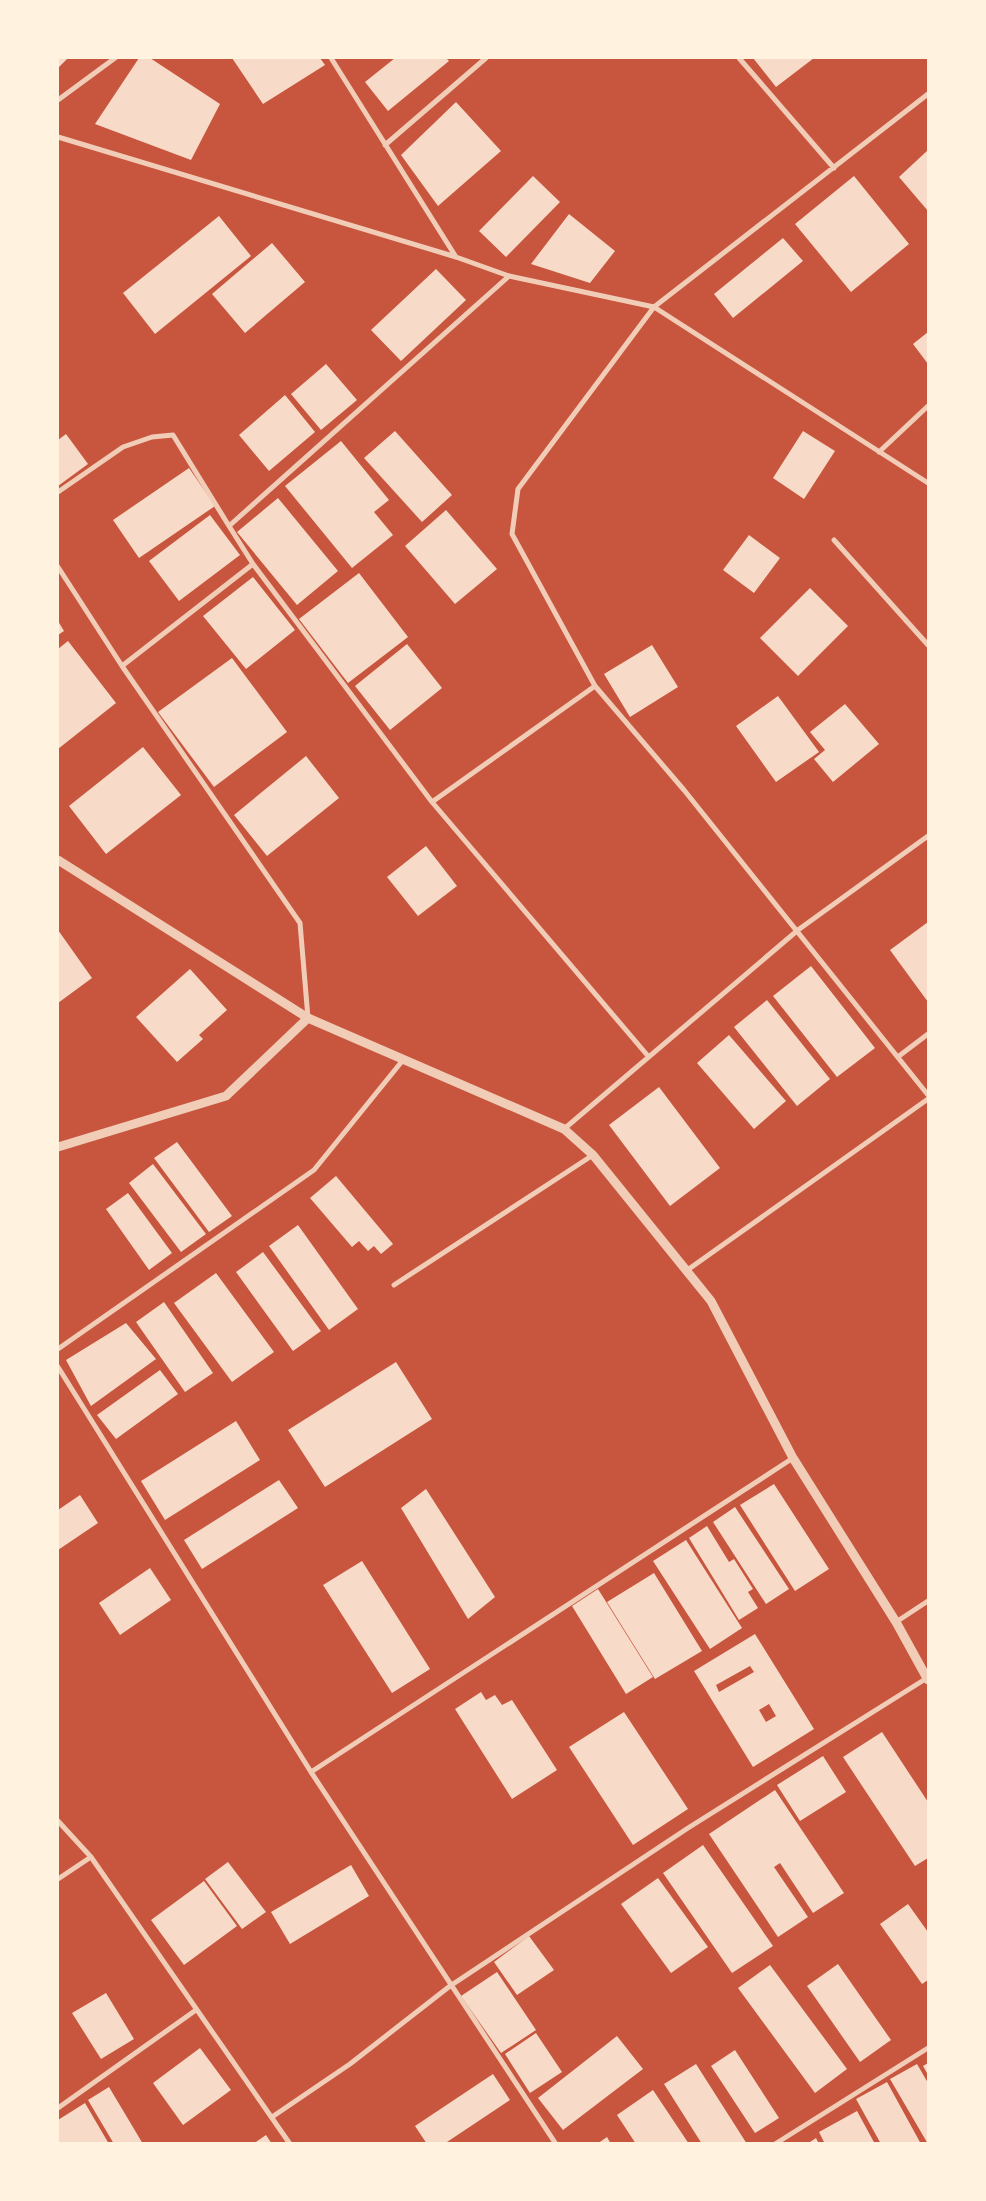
<svg xmlns="http://www.w3.org/2000/svg" width="986" height="2201" font-family="'Asap Condensed',sans-serif">
  <style>
    .building { fill: #f7dbc8; fill-rule: evenodd }
    .lines { fill: none; stroke-linecap: round; stroke-linejoin: round }
    .minor { stroke: #f1ccb7; stroke-width: 5 }
    .tertiary { stroke: #f1ccb7; stroke-width: 9 }
  </style>
  <rect width="100%" height="100%" fill="#c8553d"/>
  <!-- building -->
  <path class="building" d="M58 58 67 59 58 68Z
    M139 58H150L220 104 191 160 95 124Z
    M232 58H320L325 65 263 104Z
    M395 58H446L449 61 388 111 365 82Z
    M753 58H814L776 87Z
    M456 102 501 151 438 206 401 155Z
    M928 150V211L899 177Z
    M533 176 560 202 506 257 479 231Z
    M854 176 909 244 851 292 795 224Z
    M569 214 615 251 590 283 531 264Z
    M219 216 251 256 155 334 123 293Z
    M783 238 803 261 733 318 714 294Z
    M272 243 305 282 245 333 212 294Z
    M436 269 466 300 401 361 371 330Z
    M928 332V364L913 344Z
    M326 364 357 400 321 430 291 394Z
    M285 395 315 432 269 471 239 435Z
    M395 431 452 495 422 522 364 458Z
    M803 431 835 451 804 499 773 478Z
    M66 434 88 464 58 486V440Z
    M341 441 389 500 374 512 393 535 352 568 285 486Z
    M189 468 215 506 139 558 113 520Z
    M278 498 338 571 297 605 237 532Z
    M446 510 497 569 455 604 405 546Z
    M210 515 240 555 179 601 149 561Z
    M749 535 780 558 754 593 723 570Z
    M359 573 408 637 348 683 299 619Z
    M253 577 295 630 246 669 203 616Z
    M810 588 848 626 798 676 760 638Z
    M58 621 64 631 58 635Z
    M68 641 116 703 58 749V649Z
    M407 644 442 688 390 730 355 686Z
    M652 645 678 687 630 717 604 674Z
    M232 658 287 732 214 787 158 712Z
    M778 696 819 752 776 782 736 726Z
    M845 704 879 744 833 782 814 759 825 750 810 732Z
    M143 747 181 795 106 854 69 806Z
    M306 756 339 798 267 856 234 815Z
    M426 846 457 886 418 916 387 877Z
    M928 922V1002L890 950Z
    M58 930 92 978 58 1003Z
    M811 966 875 1048 837 1077 773 996Z
    M190 969 227 1010 199 1035 203 1039 177 1062 136 1017Z
    M767 1000 830 1079 797 1106 734 1027Z
    M729 1035 786 1101 754 1129 697 1063Z
    M659 1087 720 1168 670 1206 609 1125Z
    M177 1142 232 1216 209 1232 154 1158Z
    M153 1164 206 1234 181 1252 129 1183Z
    M336 1176 393 1244 381 1254 374 1246 368 1251 359 1241 352 1247 310 1198Z
    M128 1193 172 1253 149 1270 106 1209Z
    M298 1225 358 1309 329 1330 269 1246Z
    M263 1252 321 1331 293 1351 236 1272Z
    M216 1273 274 1352 232 1382 174 1303Z
    M164 1302 213 1373 185 1392 136 1322Z
    M126 1323 156 1359 91 1406 66 1360Z
    M396 1362 432 1419 325 1487 288 1430Z
    M160 1370 178 1394 116 1439 97 1415Z
    M236 1421 260 1460 165 1520 141 1481Z
    M279 1480 298 1508 202 1569 184 1540Z
    M774 1484 829 1569 795 1591 740 1505Z
    M426 1489 495 1597 468 1619 401 1508Z
    M80 1495 98 1523 58 1550V1510Z
    M735 1507 789 1589 766 1604 713 1522Z
    M707 1526 729 1562 734 1559 753 1589 748 1592 758 1608 739 1620 689 1538Z
    M686 1540 742 1628 710 1649 653 1561Z
    M362 1561 430 1669 392 1693 323 1585Z
    M150 1568 171 1600 120 1635 99 1603Z
    M654 1573 702 1651 655 1679 607 1602Z
    M598 1589 653 1677 626 1694 572 1606Z
    M755 1634 814 1729 753 1767 694 1671ZM750 1666 754 1672 719 1692 716 1685ZM769 1704 776 1716 766 1722 759 1710Z
    M481 1692 486 1700 495 1695 502 1705 512 1700 557 1770 512 1799 455 1709Z
    M624 1712 688 1809 633 1845 569 1747Z
    M882 1732 928 1802V1858L915 1866 843 1757Z
    M823 1756 846 1792 800 1821 777 1785Z
    M775 1790 844 1893 813 1913 780 1863 774 1867 808 1917 778 1937 709 1834Z
    M703 1845 773 1946 732 1973 663 1873Z
    M228 1862 266 1912 242 1929 205 1879Z
    M351 1865 369 1896 290 1944 271 1912Z
    M658 1878 708 1947 671 1973 621 1904Z
    M204 1881 237 1926 184 1965 151 1920Z
    M908 1904 928 1932V1980L922 1984 880 1924Z
    M529 1936 554 1970 517 1995 494 1962Z
    M838 1964 891 2040 860 2062 807 1986Z
    M770 1965 847 2069 815 2093 738 1988Z
    M497 1972 536 2030 501 2053 461 1996Z
    M106 1993 134 2039 101 2059 72 2013Z
    M536 2033 562 2072 530 2093 505 2054Z
    M617 2036 643 2069 563 2130 538 2098Z
    M200 2048 231 2090 183 2125 153 2083Z
    M735 2050 779 2118 755 2133 711 2066Z
    M928 2063V2075L923 2066Z
    M696 2064 747 2144H702L664 2084Z
    M917 2064 928 2083V2144L890 2079Z
    M493 2074 510 2100 444 2144H427L415 2126Z
    M887 2082 921 2144H881L856 2099Z
    M109 2087 143 2144H114L88 2100Z
    M653 2090 689 2144H636L617 2115Z
    M85 2103 109 2144H58V2120Z
    M857 2111 875 2144H825L819 2132Z
    M266 2135 272 2144H253Z
    M607 2137 611 2144H597Z
    M816 2138 819 2144H807Z"/>
  <g class="lines">
    <!-- minor -->
    <path class="minor" d="M331 58 456 257
      M739 58 834 168
      M928 94 654 307 518 489 512 534 595 686 684 790 928 1095
      M58 100 115 58
      M58 137 456 257 509 276 654 307 928 483
      M385 145 486 58
      M509 276 229 526 253 564 432 802 648 1056
      M879 452 928 406
      M58 492 123 447 152 437 173 435 229 526
      M834 540 928 645
      M58 567 122 666 300 923 308 1018
      M122 666 253 564
      M432 802 595 686
      M899 1056 928 1034
      M564 1129 798 930 928 836
      M686 1271 928 1099
      M394 1285 593 1155
      M58 1349 314 1170 403 1060
      M58 1367 311 1772 556 2144
      M896 1622 928 1601
      M311 1772 793 1458
      M58 1821 91 1857 290 2144
      M58 1879 91 1857
      M58 2108 196 2010
      M272 2117 350 2064 450 1986 688 1828 927 1678
      M775 2144 928 2048"/>
    <!-- tertiary -->
    <path class="tertiary" d="M58 860 308 1018 564 1129 593 1155 711 1301 793 1458 896 1622 928 1680
      M58 1147 226 1096 308 1018"/>
  </g>
  <!-- border -->
  <rect width="986" height="2201" fill="none" stroke="#fff3e0" stroke-width="118"/>
</svg>
